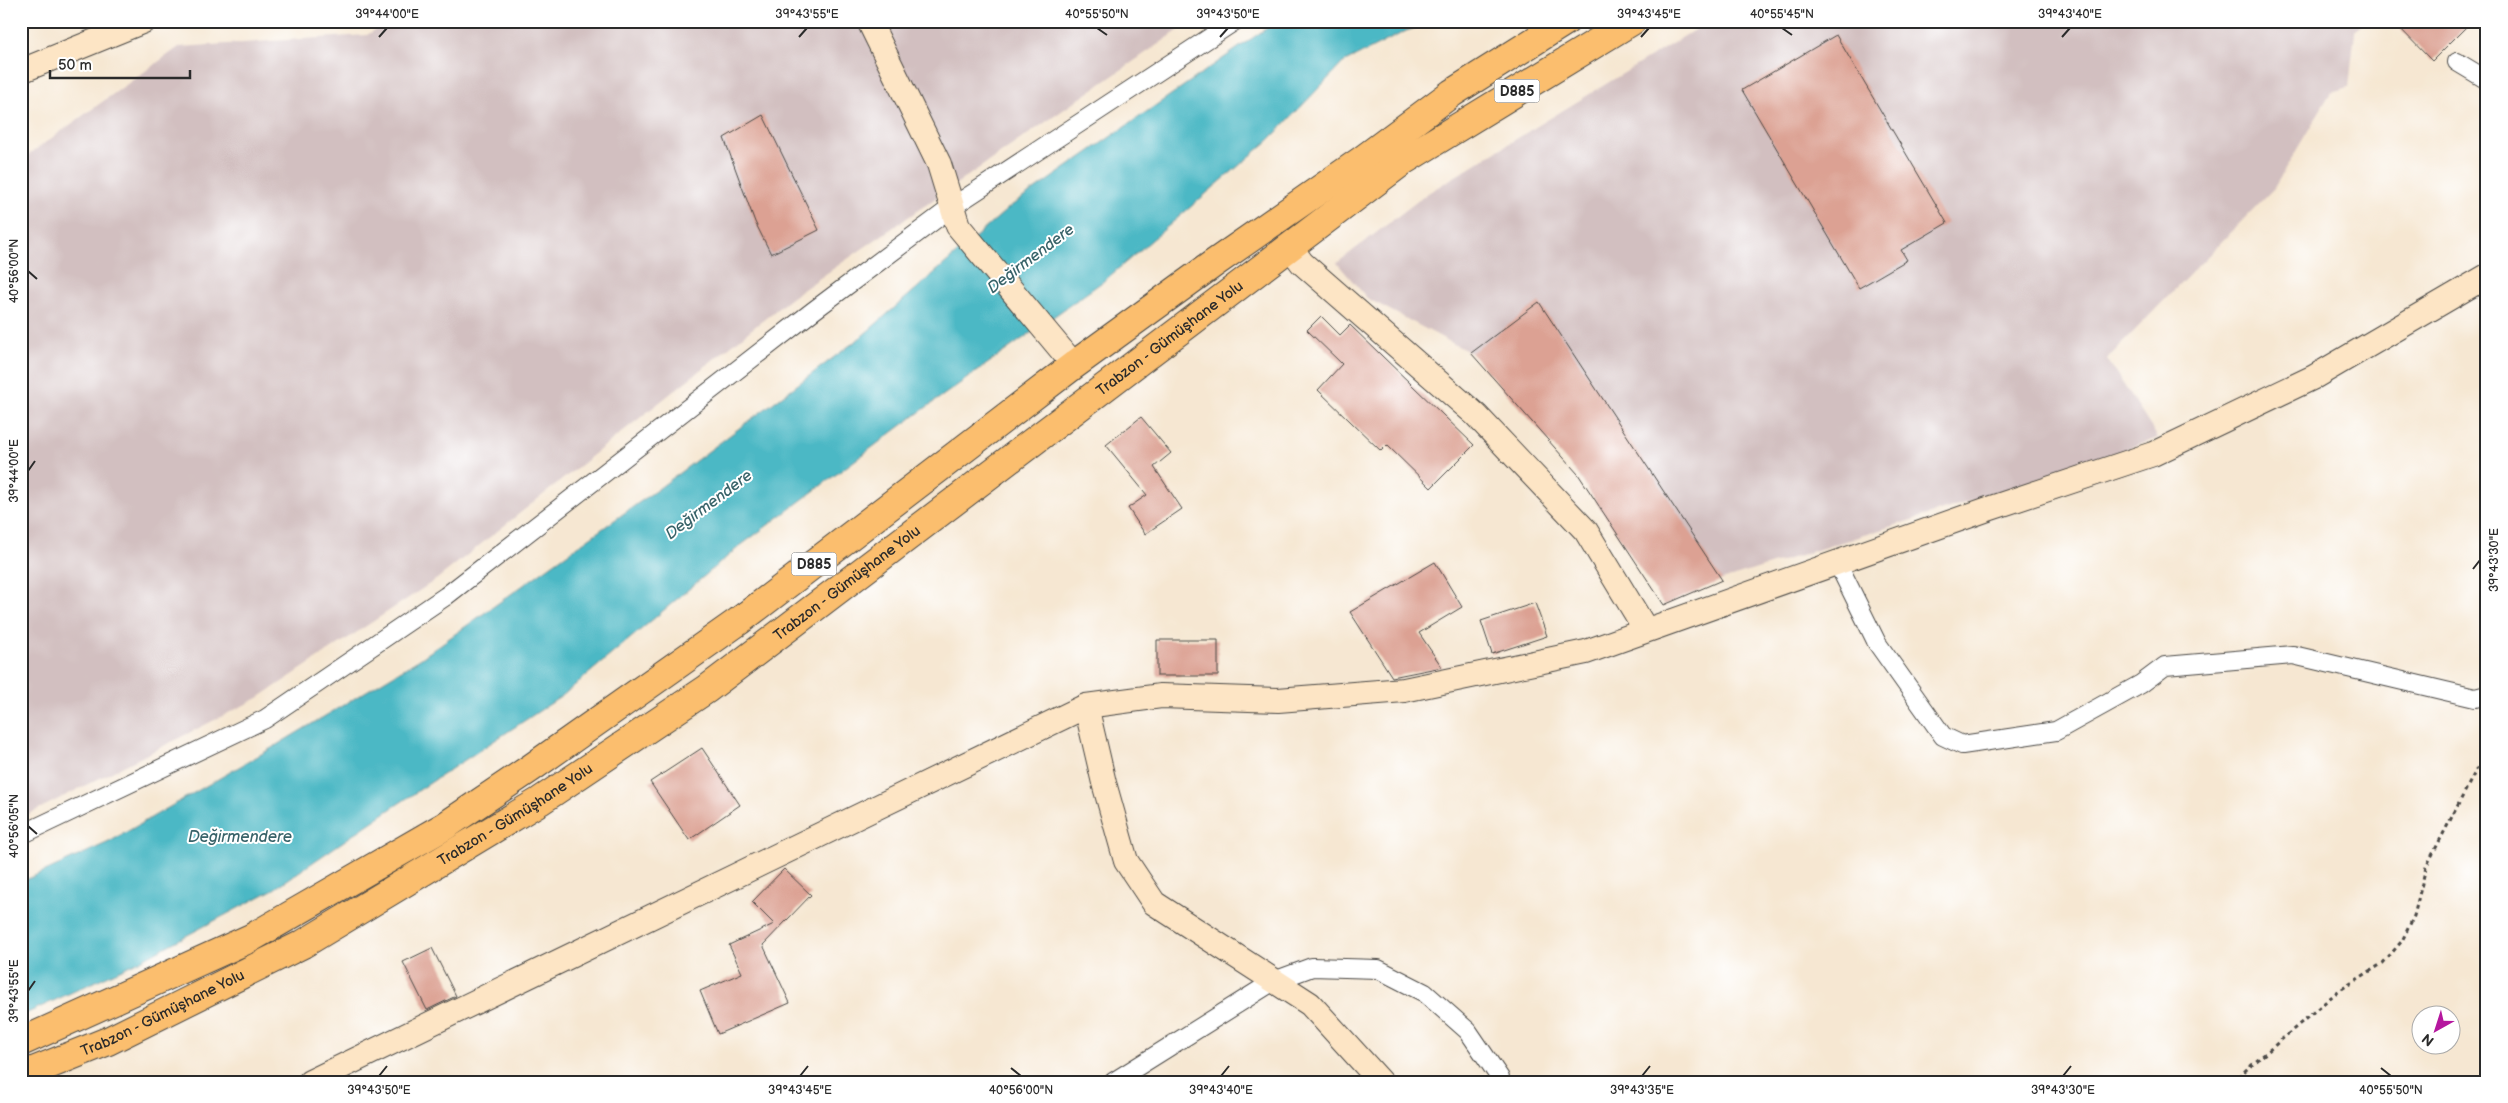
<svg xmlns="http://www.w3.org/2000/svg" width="2508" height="1103" font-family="'Balsamiq Sans',sans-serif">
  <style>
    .industrial { fill: #d2bfc0 }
    .water { fill: #4bb8c5; stroke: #3b7278 }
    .building { fill: #dca193 }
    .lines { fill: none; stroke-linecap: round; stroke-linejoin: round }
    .street-casing { stroke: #494744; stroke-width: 20 }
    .secondary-casing { stroke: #494744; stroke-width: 26 }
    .highway-casing { stroke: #494744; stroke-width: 30 }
    .path { stroke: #494744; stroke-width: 3; stroke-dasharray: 4 4; stroke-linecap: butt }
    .street { stroke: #fff; stroke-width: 18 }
    .secondary { stroke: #fde5c5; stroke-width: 24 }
    .highway { stroke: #fbbe6e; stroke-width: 28 }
    .ticks { fill: none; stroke: #2b2b2b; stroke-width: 2 }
    .labels { text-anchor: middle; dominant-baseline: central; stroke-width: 4; stroke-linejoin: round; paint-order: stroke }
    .shield { fill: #fff; stroke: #6b6b6b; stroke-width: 1 }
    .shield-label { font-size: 14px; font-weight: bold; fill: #2b2b2b }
    .street-label { font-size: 15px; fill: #2b2b2b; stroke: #fff }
    .water-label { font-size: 16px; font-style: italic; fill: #386369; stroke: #fff }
    .neatline { fill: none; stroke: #2b2b2b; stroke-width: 2 }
    .ticks-label { font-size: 12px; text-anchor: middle; fill: #2b2b2b }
  </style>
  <rect width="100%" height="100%" fill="#fff"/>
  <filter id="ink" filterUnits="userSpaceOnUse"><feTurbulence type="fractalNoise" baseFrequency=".02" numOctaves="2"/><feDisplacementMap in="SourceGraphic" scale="10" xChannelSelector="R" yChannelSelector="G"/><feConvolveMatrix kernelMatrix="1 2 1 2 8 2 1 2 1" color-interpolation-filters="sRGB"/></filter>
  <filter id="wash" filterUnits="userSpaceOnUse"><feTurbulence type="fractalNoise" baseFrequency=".0096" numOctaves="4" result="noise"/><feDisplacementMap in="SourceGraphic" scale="20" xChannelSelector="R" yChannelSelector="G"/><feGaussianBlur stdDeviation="1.12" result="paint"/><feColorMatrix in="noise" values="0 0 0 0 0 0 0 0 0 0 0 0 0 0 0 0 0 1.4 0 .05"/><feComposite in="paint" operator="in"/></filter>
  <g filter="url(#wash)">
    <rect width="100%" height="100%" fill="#f6e7d2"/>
    <!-- industrial -->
    <path class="industrial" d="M390 21H1192L791 298 437 579 258 698 21 818V160L179 47 367 35Z
      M1709 21H2365L2355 31 2349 87 2331 92 2274 188 2107 359 2158 438 2053 475 1722 580 1664 605 1578 474 1471 353 1367 298 1337 263 1428 193Z"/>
    <!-- water -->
    <path class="water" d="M1277 21H1437L1406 31 1343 63 1269 140 1105 280 917 414 740 546 562 696 392 808 274 889 137 962 21 1016V882L109 842 270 749 420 659 658 489 861 337 1011 206Z"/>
    <g id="blocks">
      <!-- building -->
      <path class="building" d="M2393 21H2472L2432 61Z
        M1836 35 1947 223 1901 250 1907 260 1859 288 1742 90Z
        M763 115 819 230 771 254 755 222 724 138Z
        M1539 302 1722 580 1664 605 1578 474 1471 353Z
        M1321 316 1340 335 1350 325 1474 445 1431 488 1387 445 1381 451 1318 390 1342 364 1307 330Z
        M1141 417 1171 453 1154 467 1182 509 1145 534 1128 508 1147 495 1106 445Z
        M1435 562 1462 607 1419 633 1442 667 1392 677 1350 612Z
        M1535 603 1547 636 1492 654 1481 621Z
        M1157 640H1218V676H1157Z
        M702 748 740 805 689 840 650 782Z
        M784 869 811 895 763 945 790 1003 718 1034 700 991 742 973 729 945 774 924 752 902Z
        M432 948 456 996 427 1010 403 962Z"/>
    </g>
  </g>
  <g filter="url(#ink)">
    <use href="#blocks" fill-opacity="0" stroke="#494744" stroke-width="1"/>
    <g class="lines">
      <!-- street casing -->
      <g class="street-casing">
        <path id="street" d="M2457 62 2487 80
          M1837 562 1877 643 1943 736 1962 745 2056 731 2141 684 2165 666 2293 655 2475 698 2487 695
          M21 835 265 719 446 596 813 311 952 207 1235 21
          M1113 1082 1274 981 1312 967 1378 969 1425 993 1468 1031 1500 1078V1082"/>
      </g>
      <!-- secondary casing -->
      <g class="secondary-casing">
        <path id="secondary" d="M869 21 939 164 958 226 1074 365
          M21 71 144 21
          M1290 247 1302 263 1476 415 1586 531 1646 630
          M1086 706 1104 783 1126 861 1154 903 1310 1004 1381 1082
          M310 1082 1086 706 1161 696 1278 700 1404 690 1586 652 1988 509 2153 454 2314 377 2487 276"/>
      </g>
      <!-- highway casing -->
      <g class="highway-casing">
        <g id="highway">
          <path d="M21 1042 251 938 445 826 531 768 739 621 1074 365 1213 264 1362 160 1452 93 1566 21"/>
          <path id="s1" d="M21 1076 108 1041 303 944 540 801 707 689 1403 161 1632 21"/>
        </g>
      </g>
      <!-- path -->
      <path class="path" d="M2232 1082 2337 992 2383 963 2402 941 2414 916 2426 867 2487 749"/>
      <!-- street -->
      <use href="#street" class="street"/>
      <!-- secondary -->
      <use href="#secondary" class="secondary"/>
      <!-- highway -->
      <use href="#highway" class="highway"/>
    </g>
  </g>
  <!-- ticks -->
  <path class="ticks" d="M1097 28 1107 35M1782 28 1792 35M379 37 387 28M799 37 807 28M1220 37 1228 28M1641 37 1649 28M2062 37 2070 28M28 271 37 279M28 471 35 461M2473 569 2480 560M28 826 37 834M28 991 35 981M1011 1068 1021 1076M2381 1068 2391 1076M379 1076 387 1066M800 1076 808 1066M1221 1076 1229 1066M1642 1076 1650 1066M2063 1076 2071 1066"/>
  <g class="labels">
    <!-- shield labels -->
    <g class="shield">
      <rect x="1494.5" y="79.5" width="45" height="23" rx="4"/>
      <rect x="791.5" y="552.5" width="45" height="23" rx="4"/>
    </g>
    <g class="shield-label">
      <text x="1517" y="91">D885</text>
      <text x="814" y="564">D885</text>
    </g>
    <!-- street labels -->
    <g class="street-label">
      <text stroke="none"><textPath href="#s1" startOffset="1370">Trabzon - Gümüşhane Yolu</textPath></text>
      <text stroke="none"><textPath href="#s1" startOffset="965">Trabzon - Gümüşhane Yolu</textPath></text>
      <text stroke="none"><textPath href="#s1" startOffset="560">Trabzon - Gümüşhane Yolu</textPath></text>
      <text stroke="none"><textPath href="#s1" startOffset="155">Trabzon - Gümüşhane Yolu</textPath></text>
    </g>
    <!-- water labels -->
    <g class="water-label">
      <text transform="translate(1031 259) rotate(-37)">Değirmendere</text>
      <text transform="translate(709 505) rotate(-37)">Değirmendere</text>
      <text x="240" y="837">Değirmendere</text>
    </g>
  </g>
  <!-- margin -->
  <rect width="2508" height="1103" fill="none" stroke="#fff" stroke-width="55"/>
  <!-- north arrow -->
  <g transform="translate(2436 1030) rotate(219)"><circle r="24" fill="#ffffff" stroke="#aaaaaa"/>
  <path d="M0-4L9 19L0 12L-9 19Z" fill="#b5179e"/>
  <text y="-8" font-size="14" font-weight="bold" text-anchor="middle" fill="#2b2b2b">N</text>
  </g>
  <!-- scale -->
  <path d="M50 70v8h140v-8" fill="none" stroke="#2b2b2b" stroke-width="2.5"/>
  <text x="58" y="70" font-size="15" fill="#2b2b2b" stroke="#ffffff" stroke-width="4" paint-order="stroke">50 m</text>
  <rect x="28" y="28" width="2452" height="1048" class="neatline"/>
  <g class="ticks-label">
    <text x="387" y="18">39°44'00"E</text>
    <text x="807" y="18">39°43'55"E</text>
    <text x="1097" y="18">40°55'50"N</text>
    <text x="1228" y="18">39°43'50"E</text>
    <text x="1649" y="18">39°43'45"E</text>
    <text x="1782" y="18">40°55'45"N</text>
    <text x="2070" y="18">39°43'40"E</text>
    <text transform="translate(14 271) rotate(-90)" y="4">40°56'00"N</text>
    <text transform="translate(14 471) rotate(-90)" y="4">39°44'00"E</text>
    <text transform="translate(2494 560) rotate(-90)" y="4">39°43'30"E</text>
    <text transform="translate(14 826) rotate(-90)" y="4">40°56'05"N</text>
    <text transform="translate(14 991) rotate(-90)" y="4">39°43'55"E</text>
    <text x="379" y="1094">39°43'50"E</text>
    <text x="800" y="1094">39°43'45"E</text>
    <text x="1021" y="1094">40°56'00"N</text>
    <text x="1221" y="1094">39°43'40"E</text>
    <text x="1642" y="1094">39°43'35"E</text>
    <text x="2063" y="1094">39°43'30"E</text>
    <text x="2391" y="1094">40°55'50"N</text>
  </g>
</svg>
